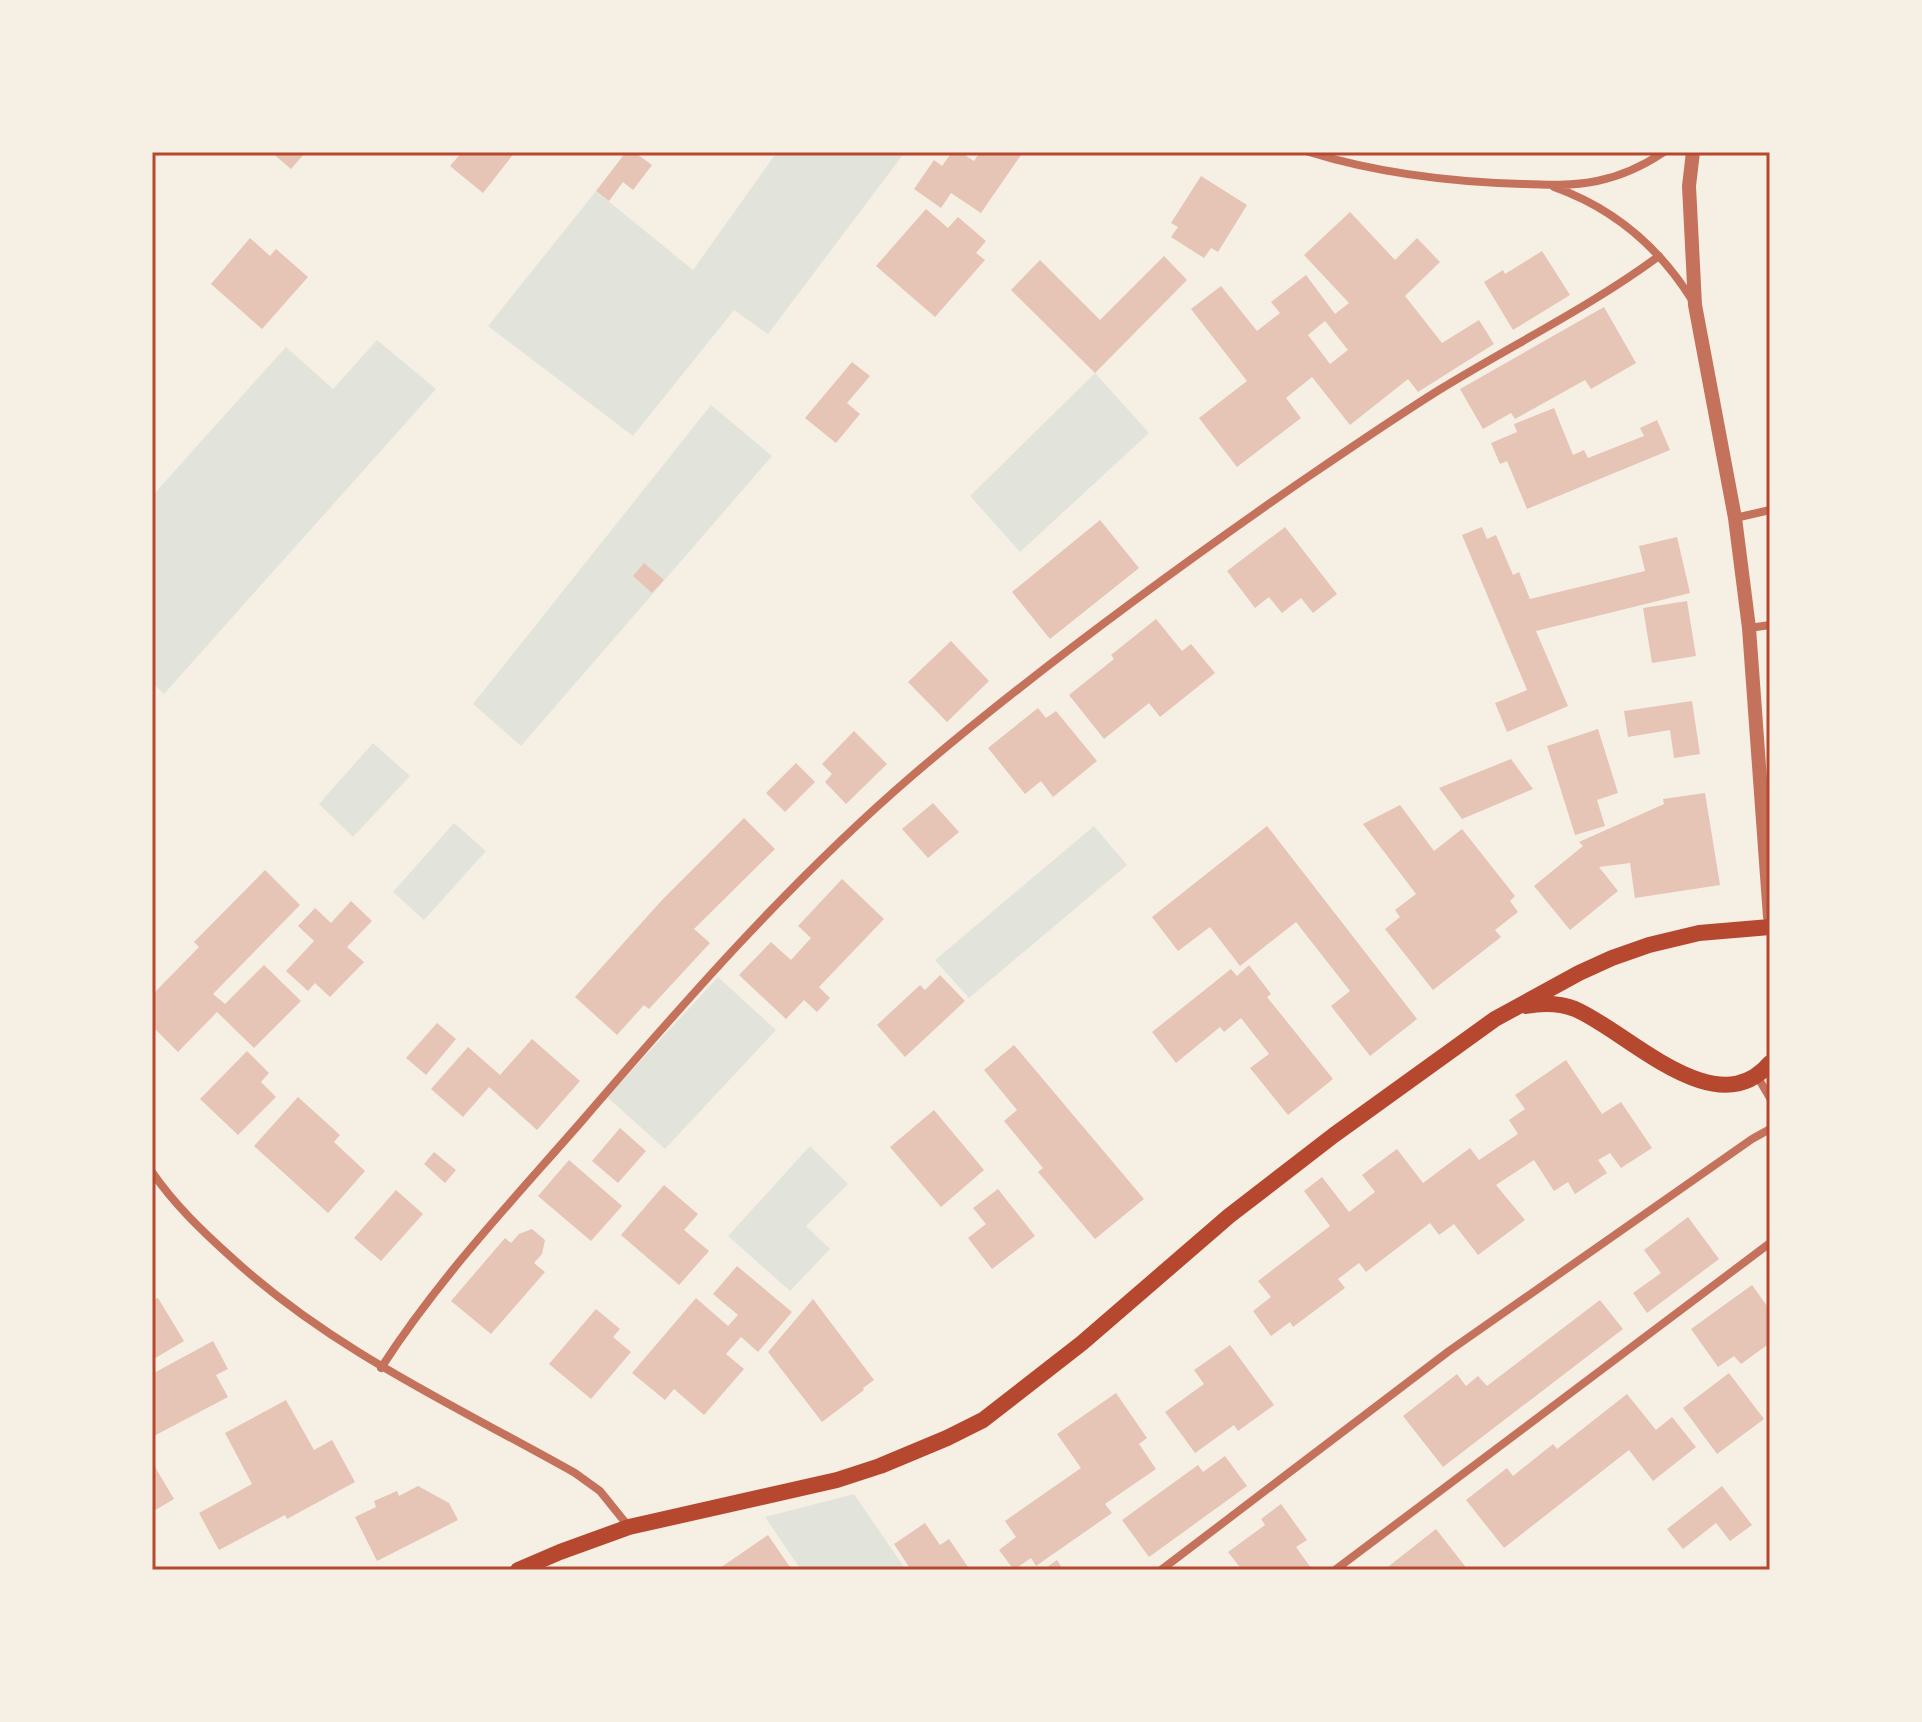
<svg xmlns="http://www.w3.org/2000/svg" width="1922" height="1722" font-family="'Golos Text',sans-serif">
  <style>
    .green { fill: #e2e4dc }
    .building { fill: #e6c5b7; fill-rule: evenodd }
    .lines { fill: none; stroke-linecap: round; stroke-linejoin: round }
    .minor { stroke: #c5725c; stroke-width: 8 }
    .tertiary { stroke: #c5725c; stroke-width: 14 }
    .secondary { stroke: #b5482f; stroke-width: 16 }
    .neatline { fill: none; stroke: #b5482f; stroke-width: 3 }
  </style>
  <rect width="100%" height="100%" fill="#f6efe4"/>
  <!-- green -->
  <path class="green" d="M777 152H905L768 334 734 310 633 436 488 326 596 191 693 270Z
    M377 340 436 389 164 694 152 683V496L286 347 333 389Z
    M1095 373 1149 433 1020 552 970 496Z
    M711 405 772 456 521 746 473 704Z
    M373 743 410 776 353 837 319 804Z
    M454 823 486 851 424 920 393 892Z
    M1094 826 1127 865 969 998 935 960Z
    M718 977 776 1030 665 1149 607 1097Z
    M810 1146 848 1184 806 1226 830 1249 790 1291 728 1236Z
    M854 1494 906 1570H801L765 1517Z"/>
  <!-- building -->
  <path class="building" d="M271 152H306L291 169Z
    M462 152H515L483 193 450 166Z
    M626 152H634L652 165 633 190 623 182 609 201 596 191Z
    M952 152H960L974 161 980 152H1023L981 213 951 193 941 208 914 189 934 160 942 166Z
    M1201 176 1247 205 1218 252 1211 248 1204 258 1171 237 1178 227 1171 223Z
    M926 209 948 228 958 217 986 241 976 253 985 260 935 317 876 266Z
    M1350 212 1395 260 1417 238 1440 262 1405 296 1442 343 1479 320 1494 344 1418 392 1408 379 1350 425 1312 377 1286 398 1301 418 1237 467 1199 418 1247 381 1191 309 1221 286 1257 331 1280 313 1271 302 1306 275 1335 314 1349 303 1304 255ZM1325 321 1348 350 1330 364 1308 335Z
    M250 238 270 256 276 249 308 277 262 329 211 284Z
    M1542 251 1570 295 1513 330 1484 282 1503 270 1505 274Z
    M1164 256 1187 280 1095 373 1011 290 1040 260 1100 320Z
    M1604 307 1636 363 1591 389 1585 380 1515 419 1511 413 1483 429 1460 389Z
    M852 362 870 376 847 403 860 414 836 443 805 418Z
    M1554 408 1573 455 1584 450 1588 458 1644 436 1640 428 1657 420 1670 450 1527 509 1507 461 1500 464 1491 443 1517 432 1514 424Z
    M1100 520 1139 568 1050 639 1012 592Z
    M1285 527 1337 594 1313 613 1301 598 1282 613 1269 597 1255 608 1227 571Z
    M1482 527 1487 539 1496 535 1513 575 1519 572 1530 599 1645 571 1639 546 1677 537 1690 593 1536 631 1568 706 1507 732 1495 703 1527 690 1462 535Z
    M644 563 664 580 652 593 633 576Z
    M1687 601 1696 656 1652 663 1643 608Z
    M1156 619 1182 651 1191 644 1215 673 1160 717 1149 703 1104 739 1069 695 1114 659 1111 655Z
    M951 641 989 681 947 722 908 682Z
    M1692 701 1700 754 1674 758 1670 730 1628 737 1624 711Z
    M1038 708 1046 718 1056 711 1097 761 1053 797 1041 781 1025 794 988 748Z
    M1598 729 1618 793 1597 800 1605 826 1575 835 1547 746Z
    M854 731 887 764 846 804 825 782 832 774 822 764Z
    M1511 759 1533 789 1462 819 1439 788Z
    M796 763 815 782 785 812 766 793Z
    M1705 793 1720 885 1635 898 1630 863 1599 867 1618 891 1570 930 1534 886 1583 846 1579 842 1664 804 1663 799Z
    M933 803 959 832 928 858 902 829Z
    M1400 805 1434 851 1462 829 1515 896 1510 901 1518 912 1495 930 1501 937 1433 990 1385 929 1400 917 1395 910 1416 894 1363 824Z
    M744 818 775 849 694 929 710 943 649 1009 644 1005 617 1035 575 997 662 900Z
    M1267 826 1417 1019 1370 1056 1331 1006 1350 991 1296 922 1240 966 1210 927 1178 951 1152 917Z
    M265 870 300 905 213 994 225 1004 264 965 301 1001 254 1048 217 1012 178 1052 152 1026V995L199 947 194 942Z
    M842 879 884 919 819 987 830 998 817 1012 804 1000 786 1019 739 975 771 942 791 960 811 938 798 926Z
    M351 901 372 921 347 947 364 962 330 997 315 983 308 991 286 971 314 941 298 926 315 908 331 923Z
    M1249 965 1271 994 1267 997 1333 1079 1288 1115 1250 1068 1269 1054 1241 1018 1224 1032 1220 1027 1176 1063 1152 1032 1231 969 1237 976Z
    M940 975 965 1001 905 1057 877 1025 920 985 925 990Z
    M437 1023 456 1039 426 1075 406 1058Z
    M532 1039 580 1081 537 1130 489 1087 463 1117 431 1089 468 1047 500 1075Z
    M1014 1045 1144 1199 1095 1239 1038 1172 1043 1168 1004 1121 1017 1110 984 1070Z
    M247 1051 269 1073 261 1082 276 1097 238 1135 200 1099Z
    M1566 1060 1602 1114 1621 1102 1652 1148 1621 1168 1610 1153 1598 1160 1607 1173 1575 1194 1568 1182 1554 1191 1534 1160 1496 1185 1525 1220 1478 1255 1454 1224 1439 1235 1430 1223 1366 1272 1359 1263 1338 1279 1345 1288 1293 1327 1290 1322 1271 1336 1253 1311 1271 1297 1258 1281 1330 1226 1304 1191 1322 1177 1349 1212 1375 1192 1362 1175 1397 1149 1423 1183 1470 1148 1479 1160 1518 1134 1509 1120 1525 1109 1515 1095Z
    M298 1097 340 1135 334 1142 365 1171 328 1213 254 1146Z
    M934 1110 984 1170 941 1207 890 1147Z
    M620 1128 646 1151 618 1183 592 1161Z
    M434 1152 456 1170 445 1183 424 1164Z
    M569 1160 622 1206 591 1241 538 1196Z
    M664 1185 698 1214 684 1230 709 1251 679 1285 621 1235Z
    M998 1189 1035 1236 992 1269 968 1238 986 1224 973 1208Z
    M396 1190 423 1214 381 1261 354 1238Z
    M1688 1217 1719 1259 1647 1313 1633 1293 1661 1273 1644 1250Z
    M532 1229 545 1240 542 1254 534 1263 545 1272 491 1334 451 1301 505 1238 511 1243 519 1234Z
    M737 1266 792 1312 758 1352 741 1337 726 1354 744 1369 704 1415 674 1389 665 1400 632 1373 696 1298 728 1326 738 1315 713 1294Z
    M1752 1285 1770 1310V1343L1741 1364 1734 1356 1718 1367 1691 1329Z
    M152 1295 155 1299 158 1298 184 1341 152 1360Z
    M813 1299 874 1380 863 1388 864 1390 822 1422 768 1352Z
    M1600 1300 1623 1329 1443 1467 1403 1416 1457 1374 1466 1386 1478 1376 1487 1386Z
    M596 1309 620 1329 613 1337 631 1352 591 1399 549 1364Z
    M213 1341 228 1369 216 1375 228 1397 152 1437V1374Z
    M1230 1345 1274 1405 1238 1431 1234 1425 1195 1453 1165 1412 1204 1384 1194 1370Z
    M1729 1373 1764 1419 1717 1454 1683 1408Z
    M1116 1393 1147 1438 1139 1444 1156 1469 1105 1504 1112 1513 1036 1566 1031 1558 1014 1570 999 1550 1016 1537 1005 1521 1081 1468 1057 1434Z
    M1627 1394 1656 1430 1672 1417 1696 1447 1653 1481 1629 1450 1504 1548 1466 1500 1507 1468 1513 1476 1553 1444 1557 1449Z
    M286 1400 314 1450 332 1440 355 1482 287 1519 285 1515 219 1550 199 1513 252 1484 225 1433Z
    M1225 1456 1247 1486 1149 1557 1122 1520 1198 1465 1203 1472Z
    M152 1462 174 1499 152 1512Z
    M418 1486 449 1503 458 1520 377 1561 355 1517 376 1507 374 1501 397 1491 399 1496Z
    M1722 1486 1752 1525 1730 1541 1716 1523 1683 1549 1667 1529Z
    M1281 1504 1307 1540 1296 1547 1311 1568 1308 1570H1242L1228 1552 1265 1525 1261 1519Z
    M925 1523 940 1545 949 1539 970 1570H911L894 1544Z
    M1436 1529 1468 1570H1384Z
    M768 1535 792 1570H717Z
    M1057 1560 1063 1570H1043Z"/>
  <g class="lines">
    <!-- minor -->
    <path class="minor" d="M1309 152C1377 173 1451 182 1523 184 1547 185 1573 186 1597 181 1622 176 1643 166 1664 152
      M1554 187C1613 208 1659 247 1692 300
      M1735 518 1770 510
      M1749 628 1770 625
      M1757 1076 1770 1098
      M152 1172C174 1204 202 1231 231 1257 332 1350 456 1406 575 1473L600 1491 629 1527
      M381 1368C439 1278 511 1202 581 1122 685 1001 792 879 913 775 1035 671 1165 576 1296 485 1343 453 1391 420 1439 390 1512 345 1590 307 1659 256
      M1161 1570 1449 1351 1752 1139 1770 1129
      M1335 1570 1770 1243"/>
    <!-- tertiary -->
    <path class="tertiary" d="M1693 152 1689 186 1695 305 1735 518 1749 628 1770 917"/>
    <!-- secondary -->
    <path class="secondary" d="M1526 1006C1542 1003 1559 1003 1575 1009 1627 1031 1716 1127 1770 1063
      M518 1570 560 1552 629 1527 837 1480 880 1466 947 1438 983 1420 1082 1343 1229 1216 1334 1135 1495 1019 1579 973 1612 958 1649 945 1699 933 1770 927"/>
  </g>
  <!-- border -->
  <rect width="1922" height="1722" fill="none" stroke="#f6efe4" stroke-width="308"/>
  <rect x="154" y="154" width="1614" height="1414" class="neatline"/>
</svg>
